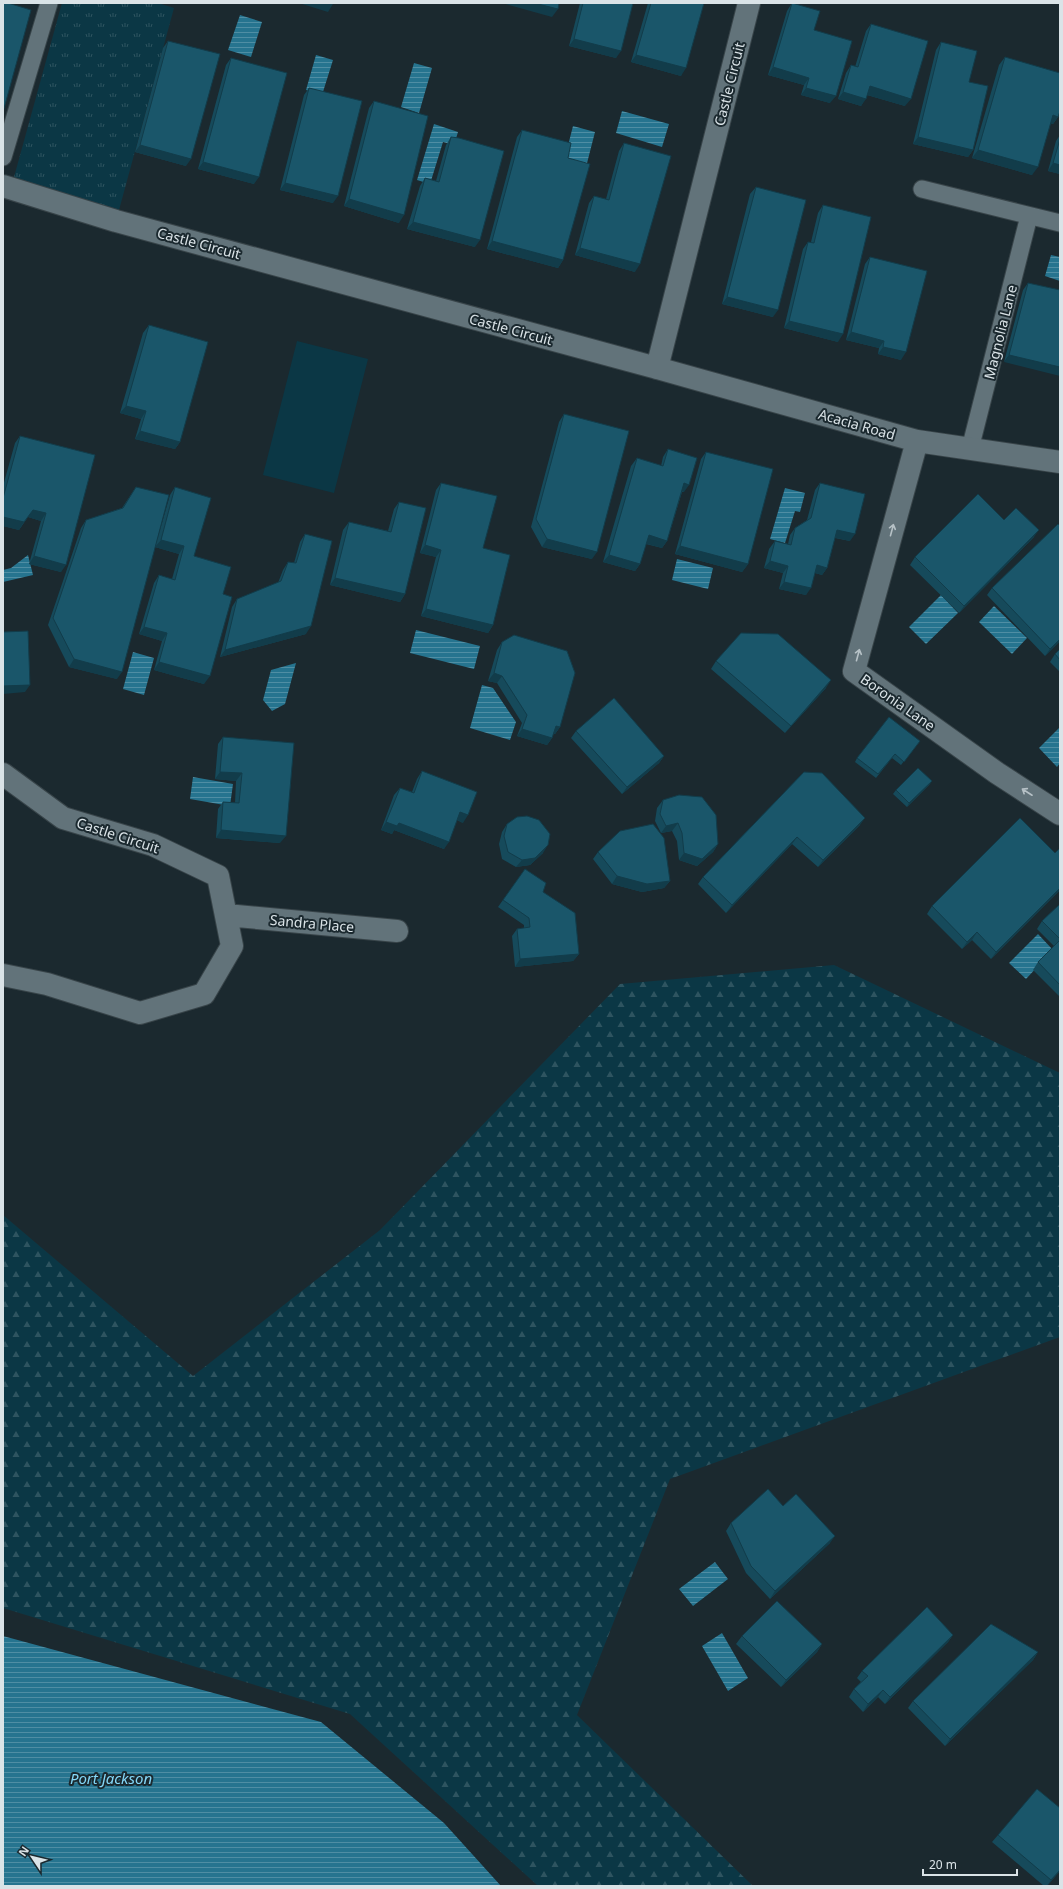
<svg xmlns="http://www.w3.org/2000/svg" width="1063" height="1889" font-family="'Noto Sans',sans-serif">
  <style>
    .forest { fill: url(#forest-firs) }
    .park { fill: url(#park-tufts) }
    .garden { fill: #0b3745 }
    .water { fill: url(#water-rules) }
    .lines { fill: none; stroke-linecap: round; stroke-linejoin: round }
    .lane-casing { stroke: #384449; stroke-width: 19 }
    .street-casing { stroke: #384449; stroke-width: 24 }
    .lane { stroke: #62737a; stroke-width: 17 }
    .street { stroke: #62737a; stroke-width: 22 }
    .wall { fill: #164a5b }
    .shaded-wall { fill: #123c4a }
    .building { fill: #1a566a; stroke: #123c4a }
    .oneway { stroke: #b6c1c6 }
    .labels { text-anchor: middle; dominant-baseline: central; stroke-width: 4; stroke-linejoin: round; paint-order: stroke }
    .street-label { font-size: 14px; fill: #dae3e7; stroke: #1b292f }
    .water-label { font-size: 15px; font-style: italic; fill: #85d7f7; stroke: #1b292f }
  </style>
  <defs>
    <pattern id="forest-firs" width="22" height="20" patternUnits="userSpaceOnUse"><rect width="22" height="20" fill="#0b3745"/><path d="M5 1l3.5 6h-7zM16 11l3.5 6h-7z" fill="#2e5460"/></pattern>
    <pattern id="park-tufts" width="24" height="20" patternUnits="userSpaceOnUse"><rect width="24" height="20" fill="#0b3745"/><path d="M3 7l-1-3M5 7V3M7 7l1-3M15 17l-1-3M17 17v-4M19 17l1-3" fill="none" stroke="#2e5460"/></pattern>
    <pattern id="water-rules" width="6" height="5" patternUnits="userSpaceOnUse"><rect width="6" height="5" fill="#26748f"/><path d="M0 2.5h6" fill="none" stroke="#4f8ea4"/></pattern>
  </defs>
  <rect width="100%" height="100%" fill="#1b292f"/>
  <!-- forest -->
  <path class="forest" d="M834 965 1060 1073V1337L670 1479 577 1715 753 1886H538L350 1714 3 1608V1215L193 1376 380 1230 620 984Z"/>
  <!-- park -->
  <path class="park" d="M62 3H158L174 8 116 221 11 188Z"/>
  <!-- garden -->
  <path class="garden" d="M297 341 368 359 334 493 263 475Z"/>
  <!-- water -->
  <path class="water" d="M240 15 262 22 251 57 228 50Z
    M316 55 333 60 322 95 306 90Z
    M414 63 432 68 419 113 401 107Z
    M622 111 669 124 662 147 616 133Z
    M434 124 458 132 454 145 443 142 430 184 417 180Z
    M573 126 595 132 585 171 563 165Z
    M1051 255 1060 257V281L1045 276Z
    M785 488 805 493 800 512 795 511 785 543 770 539Z
    M28 555 33 575 3 582V570L11 568Z
    M677 559 713 568 708 589 672 580Z
    M941 595 958 613 926 644 909 627Z
    M994 606 1027 638 1012 654 979 622Z
    M416 630 480 646 474 669 410 653Z
    M133 652 154 658 144 695 123 689Z
    M296 663 285 704 272 711 263 700 271 670Z
    M482 685 493 688 516 722 510 740 470 728Z
    M1060 727V763L1057 767 1039 748Z
    M193 777 233 784 230 806 190 799Z
    M1038 934 1053 950 1026 979 1009 963Z
    M715 1562 728 1579 693 1606 679 1589Z
    M722 1633 748 1678 728 1691 702 1646Z
    M3 1636 321 1722 444 1823 501 1886H3Z"/>
  <g class="lines">
    <!-- lane casing -->
    <g class="lane-casing">
      <path id="lane" d="M3 157 49 3
        M922 189 1060 223
        M970 449 1029 216"/>
    </g>
    <!-- street casing -->
    <g class="street-casing">
      <path id="street" d="M3 186 116 221 657 368 917 441 1060 462
        M657 368 749 3
        M917 441 854 671 997 773 1060 814
        M3 774 63 818 153 845 218 876 232 946 204 994 140 1013 47 984 3 975
        M226 915 397 931"/>
    </g>
    <!-- lane -->
    <use href="#lane" class="lane"/>
    <!-- street -->
    <use href="#street" class="street"/>
  </g>
  <!-- wall -->
  <path class="wall" d="M580 3H633L616 58 569 46Z
    M648 3H704L681 76 631 62Z
    M792 3 814 30 830 103 801 95 804 85 768 75 787 11Z
    M871 24 905 106 867 95 861 106 838 99 846 73 851 65 855 67 866 31Z
    M168 41 186 166 135 152 163 48Z
    M941 42 969 82 973 150 968 157 913 144 936 50Z
    M1005 57 1058 117 1053 124 1050 123 1032 175 972 158 999 65Z
    M231 58 254 184 198 169 226 65Z
    M309 88 333 203 280 190 304 95Z
    M374 101 399 223 344 206 369 108Z
    M522 130 568 158 563 260 558 268 487 249 517 137Z
    M1060 135V174L1048 171 1056 141Z
    M451 137 475 247 407 229 420 186 425 178 436 181 446 145Z
    M624 143 635 272 575 255 589 203 594 196 606 199 619 151Z
    M756 187 773 317 722 304 750 194Z
    M823 205 838 342 784 328 803 249 808 242H811L818 213Z
    M870 257 901 360 878 354 879 348 846 340 865 264Z
    M1028 283 1060 290 1004 362 1023 290Z
    M149 325 180 442 175 449 135 439 141 419 120 413 143 333Z
    M564 414 592 559 542 547 531 527 559 422Z
    M20 436 95 455 61 572 29 564 41 521 28 517 19 530 3 526V486L15 443Z
    M668 449 684 492H682L667 541 662 548 646 544 640 564 635 571 603 562 631 466 637 458 661 466 663 457Z
    M706 452 748 564 742 572 675 554 701 459Z
    M441 483 483 548 493 625 488 633 421 616 436 557 420 553 436 490Z
    M820 483 850 541 835 538 827 568 822 575 815 573 806 595 779 589 783 573 764 568 769 549 775 541 788 544 790 535 795 528 807 520 815 490Z
    M136 487 117 679 69 667 48 625 81 528 86 520 122 508Z
    M175 487 194 556 223 594 204 684 154 670 162 641 139 634 154 583 159 575 172 579 179 554 155 547 170 495Z
    M399 502 405 594 400 602 330 585 343 530 349 522 388 531 394 509Z
    M1004 520 1034 537 959 613 910 565 915 557Z
    M1060 526V641L1045 656 987 595 992 588Z
    M305 534 306 634 220 657 232 607 237 599 278 583 283 570 288 562 294 563 300 542Z
    M502 642 560 727 555 734H553L552 738 547 745 517 736 522 723 497 683 488 681 497 650Z
    M1060 649V672L1050 662 1055 654Z
    M716 661 826 688 785 733 711 669Z
    M576 731 664 756 659 763 622 794 571 738Z
    M223 737 280 843 216 838 218 809 223 802 235 803 236 781 215 779 218 744Z
    M920 741 901 765 892 758 876 778 855 762 857 758Z
    M422 771 463 823 457 820 444 849 394 830 392 834 381 830 394 795 400 788 412 792 417 779Z
    M804 772 860 825 818 867 792 844 726 913 698 884 703 877Z
    M932 781 929 785 907 807 893 794 896 790Z
    M663 800 718 844 713 852 697 866 679 860 677 841 672 831 661 833 655 821 657 808Z
    M507 824 543 853 530 865 516 867 502 859 499 844 502 832Z
    M598 852 670 881 664 888 642 892 612 884 593 859Z
    M525 869 543 892 579 954 573 961 515 967 512 936 517 929 524 928V925L498 907Z
    M1060 890 991 959 972 940 962 949 927 914 932 906Z
    M1060 904V997L1033 970 1038 962 1054 946 1037 929 1042 921Z
    M783 1506 830 1543 770 1599 746 1573 726 1531 731 1523Z
    M953 1635 948 1642 885 1704 878 1697 863 1712 849 1697 854 1689 861 1682 857 1678 862 1671Z
    M742 1636 822 1644 817 1652 781 1687 736 1644Z
    M1038 1652 1033 1660 945 1746 908 1708 913 1701Z
    M1060 1808V1871L1047 1886H1044L992 1842 998 1835Z"/>
  <!-- shaded-wall -->
  <path class="shaded-wall" d="M299 3H328L333 4 328 12Z
    M502 3H534L558 9 552 17Z
    M574 39 621 51 616 58 569 46Z
    M636 55 686 68 681 76 631 62Z
    M773 67 809 78 804 85 768 75Z
    M870 86 911 99 905 106 864 94Z
    M806 88 836 96 830 103 801 95Z
    M843 92 866 99 861 106 838 99Z
    M1053 115 1058 117 1053 124 1047 122Z
    M918 137 973 150 968 157 913 144Z
    M140 145 191 159 186 166 135 152Z
    M978 150 1038 167 1032 175 972 158Z
    M203 162 259 177 254 184 198 169Z
    M1053 163 1060 165V174L1048 171Z
    M285 183 338 196 333 203 280 190Z
    M349 199 404 215 399 223 344 206Z
    M413 222 480 240 475 247 407 229Z
    M492 241 563 260 558 268 487 249Z
    M580 248 640 264 635 272 575 255Z
    M727 297 778 310 773 317 722 304Z
    M789 321 843 334 838 342 784 328Z
    M851 332 884 341 879 348 846 340Z
    M883 347 906 352 901 360 878 354Z
    M1009 355 1060 367V376L1004 362Z
    M126 406 146 411 141 419 120 413Z
    M140 431 180 442 175 449 135 439Z
    M684 483 689 485 684 492 679 490Z
    M33 510 46 513 41 521 28 517Z
    M3 517 24 522 19 530 3 526Z
    M837 530 855 534 850 541 832 537Z
    M1039 530 1034 537 959 613 964 606Z
    M649 535 667 541 662 548 644 543Z
    M547 539 597 552 592 559 542 547Z
    M161 540 184 546 179 554 155 547Z
    M425 545 441 550 436 557 420 553Z
    M680 546 748 564 742 572 675 554Z
    M609 555 640 564 635 571 603 562Z
    M34 556 66 565 61 572 29 564Z
    M770 561 788 566 783 573 764 568Z
    M817 565 827 568 822 575 812 572Z
    M335 578 405 594 400 602 330 585Z
    M784 582 811 588 806 595 779 589Z
    M426 609 493 625 488 633 421 616Z
    M311 626 306 634 220 657 225 650Z
    M144 627 167 633 162 641 139 634Z
    M1060 639V641L1045 656 1050 649Z
    M74 659 122 672 117 679 69 667Z
    M159 662 210 676 204 684 154 670Z
    M494 673 502 676 497 683 488 681Z
    M831 680 826 688 785 733 791 726Z
    M30 685 25 692 3 694V686Z
    M556 726 560 727 555 734 550 733Z
    M522 729 552 738 547 745 517 736Z
    M664 756 659 763 622 794 627 787Z
    M220 772 242 773 236 781 215 779Z
    M932 781 929 785 907 807 909 803Z
    M460 812 468 815 463 823 455 819Z
    M865 818 860 825 818 867 823 860Z
    M386 822 399 823 449 842 444 849 394 830 392 834 381 830Z
    M678 823 672 831 661 833 666 826Z
    M221 830 286 836 280 843 216 838Z
    M797 837 792 844 726 913 732 905Z
    M718 844 713 852 697 866 679 860 684 853Z
    M548 845 543 853 530 865 516 867 522 860Z
    M617 876 670 881 664 888 642 892 612 884Z
    M1060 888V890L991 959 996 952Z
    M977 932 972 940 962 949 967 942Z
    M579 954 573 961 515 967 520 959Z
    M835 1536 830 1543 770 1599 775 1591Z
    M953 1635 948 1642 885 1704 890 1697Z
    M822 1644 817 1652 781 1687 786 1680Z
    M1038 1652 1033 1660 945 1746 950 1739Z
    M883 1690 878 1697 863 1712 868 1704Z
    M1060 1870V1871L1047 1886 1051 1880Z"/>
  <!-- building -->
  <path class="building" d="M3 3H8L31 10 3 112Z
    M534 3H559L558 9Z
    M583 3H633L621 51 574 39Z
    M651 3H704L686 68 636 55Z
    M792 3 820 11 814 30 852 41 836 96 806 88 809 78 773 67Z
    M871 24 928 41 911 99 870 86 866 99 843 92 851 65 858 67Z
    M168 41 220 54 191 159 140 145Z
    M941 42 977 51 969 82 988 86 973 150 918 137Z
    M1005 57 1060 73V111L1058 117 1053 115 1038 167 978 150Z
    M231 58 287 73 259 177 203 162Z
    M309 88 362 101 338 196 285 183Z
    M374 101 428 116 404 215 349 199Z
    M522 130 571 143 568 158 590 164 563 260 492 241Z
    M451 137 459 138 504 151 480 240 413 222 425 178 439 182Z
    M1060 139V165L1053 163Z
    M624 143 671 156 640 264 580 248 594 196 609 200Z
    M756 187 806 200 778 310 727 297Z
    M823 205 871 217 843 334 789 321 808 242 814 243Z
    M870 257 927 271 906 352 883 347 884 341 851 332Z
    M1028 283 1060 290V367L1009 355Z
    M149 325 208 342 180 442 140 431 146 411 126 406Z
    M564 414 629 431 597 552 547 539 536 519Z
    M20 436 95 455 66 565 34 556 46 513 33 510 24 522 3 517V498Z
    M668 449 697 458 689 485 684 483 667 541 649 535 640 564 609 555 637 458 663 466Z
    M706 452 773 469 748 564 680 546Z
    M441 483 497 496 483 548 510 555 493 625 426 609 441 550 425 545Z
    M820 483 865 494 855 534 837 530 827 568 817 565 811 588 784 582 788 566 770 561 775 541 791 545 795 528 811 518Z
    M136 487 169 495 122 672 74 659 53 618 86 520 123 508Z
    M175 487 211 498 194 556 231 567 223 594 232 597 210 676 159 662 167 633 144 627 159 575 175 580 184 546 161 540Z
    M978 494 1004 520 1016 508 1039 530 964 606 915 557Z
    M399 502 426 508 405 594 335 578 349 522 391 532Z
    M1058 524 1060 526V639L1050 649 992 588Z
    M305 534 332 541 311 626 225 650 237 599 281 581 288 562 296 563Z
    M28 631 30 685 3 686V632Z
    M741 633 778 634 831 680 791 726 716 661Z
    M514 635 567 651 575 673 560 727 556 726 552 738 522 729 527 715 502 676 494 673 502 642Z
    M1060 649V660L1055 654Z
    M614 698 664 756 627 787 576 731Z
    M889 717 920 741 904 762 895 754 878 774 857 758Z
    M223 737 294 743 286 836 221 830 223 802 239 803 242 773 220 772Z
    M918 768 932 781 909 803 896 790Z
    M422 771 477 792 468 815 460 812 449 842 399 823 397 826 386 822 400 788 414 793Z
    M804 772 822 773 865 818 823 860 797 837 732 905 703 877Z
    M679 795 702 797 716 815 718 844 702 859 684 853 682 833 678 823 666 826 660 814 663 800Z
    M527 816 539 820 550 834 548 845 535 858 522 860 508 852 504 836 507 824 517 817Z
    M1020 818 1055 853 1059 849 1060 850V888L996 952 977 932 967 942 932 906Z
    M653 824 664 838 670 881 647 884 617 876 598 852 620 831Z
    M525 869 546 883 543 892 575 913 579 954 520 959 517 929 530 927 529 918 503 900Z
    M1060 904V939L1042 921Z
    M1060 940V985L1038 962Z
    M768 1489 783 1506 796 1494 835 1536 775 1591 751 1566 731 1523Z
    M777 1601 822 1644 786 1680 742 1636Z
    M927 1607 953 1635 890 1697 883 1690 868 1704 854 1689 868 1676 862 1671Z
    M991 1624 1038 1652 950 1739 913 1701Z
    M1037 1789 1060 1808V1870L1051 1880 998 1835Z"/>
  <!-- one-way arrows -->
  <defs><path id="oneway-shaft" d="M-6 0H5M1.5-3L5.5 0L1.5 3" fill="none" stroke-width="1.6" stroke-linecap="round" stroke-linejoin="round"/></defs>
  <g class="oneway">
    <use href="#oneway-shaft" transform="translate(892 530) rotate(-75)"/>
    <use href="#oneway-shaft" transform="translate(858 655) rotate(-75)"/>
    <use href="#oneway-shaft" transform="translate(1027 792) rotate(-147)"/>
  </g>
  <g class="labels">
    <!-- street labels -->
    <g class="street-label">
      <text transform="translate(729 84) rotate(-76)">Castle Circuit</text>
      <text transform="translate(199 243) rotate(15)">Castle Circuit</text>
      <text transform="translate(511 329) rotate(15)">Castle Circuit</text>
      <text transform="translate(1000 332) rotate(-76)">Magnolia Lane</text>
      <text transform="translate(857 424) rotate(16)">Acacia Road</text>
      <text transform="translate(898 702) rotate(35)">Boronia Lane</text>
      <text transform="translate(118 835) rotate(18)">Castle Circuit</text>
      <text transform="translate(312 923) rotate(5)">Sandra Place</text>
    </g>
    <!-- water labels -->
    <g class="water-label">
      <text x="111" y="1778">Port Jackson</text>
    </g>
  </g>
  <!-- border -->
  <rect width="1063" height="1889" fill="none" stroke="#dae3e7" stroke-width="8"/>
  <!-- north arrow -->
  <g transform="translate(32 1857) rotate(305)" stroke="#1b292f" stroke-width="3" paint-order="stroke">
  <path d="M0-3L7 15L0 10L-7 15Z" fill="#dae3e7"/>
  <text y="-6" font-size="11" font-weight="bold" text-anchor="middle" fill="#dae3e7">N</text>
  </g>
  <!-- scale -->
  <path d="M923 1869v6h94v-6" fill="none" stroke="#dae3e7" stroke-width="2"/>
  <text x="929" y="1869" font-size="12" fill="#dae3e7" stroke="#1b292f" stroke-width="3" paint-order="stroke">20 m</text>
</svg>
